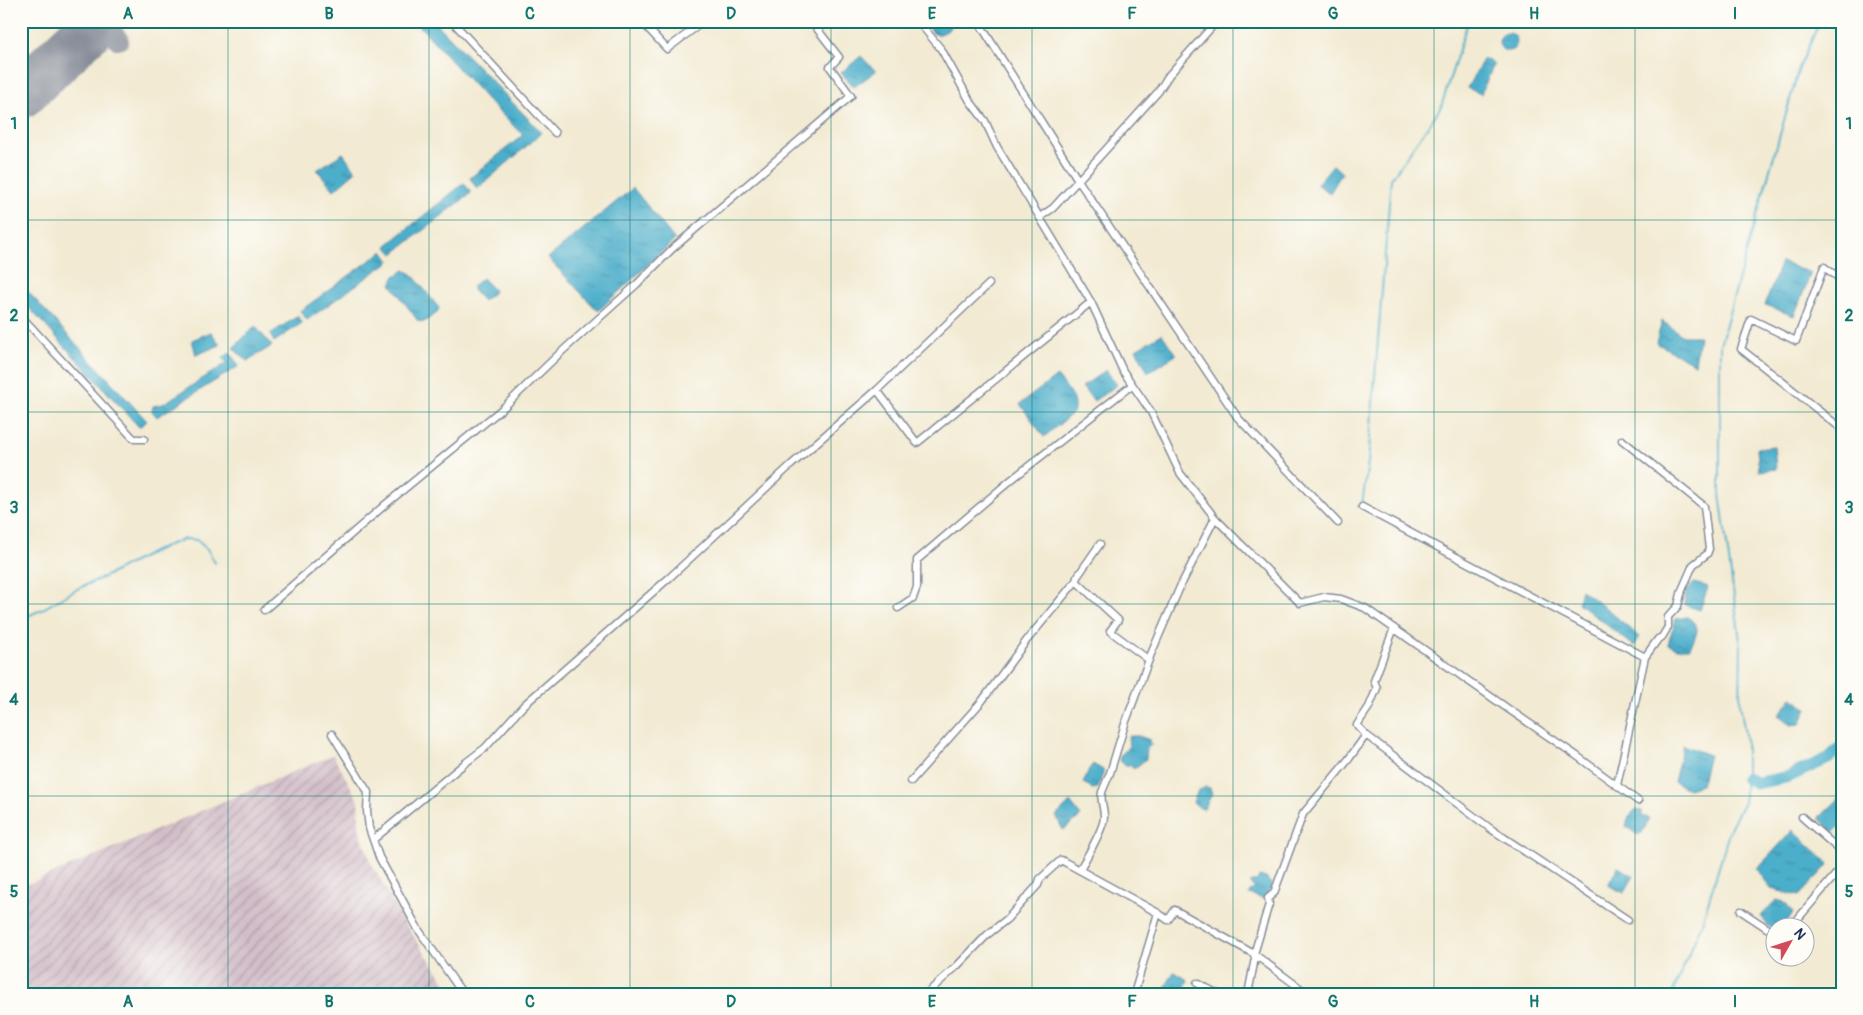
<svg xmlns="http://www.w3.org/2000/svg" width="1863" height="1015" font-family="Pangolin,sans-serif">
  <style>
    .industrial { fill: url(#industrial-furrows) }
    .water { fill: url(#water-ripples); stroke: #336e94 }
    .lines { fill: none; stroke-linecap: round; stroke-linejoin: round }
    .stream { stroke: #4baeca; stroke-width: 2 }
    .river { stroke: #4baeca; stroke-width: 12 }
    .taxiway { stroke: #868c98; stroke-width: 20 }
    .runway { stroke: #868c98; stroke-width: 49 }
    .minor-casing { stroke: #868c98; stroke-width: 9 }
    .minor { stroke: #fff; stroke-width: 6 }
    .grid { fill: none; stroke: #0f766e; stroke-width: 1; stroke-opacity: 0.55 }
    .neatline { fill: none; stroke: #0f766e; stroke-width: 2 }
    .grid-label { font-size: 16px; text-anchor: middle; font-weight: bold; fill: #0f766e }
  </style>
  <defs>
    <pattern id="industrial-furrows" width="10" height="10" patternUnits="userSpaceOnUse" patternTransform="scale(1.25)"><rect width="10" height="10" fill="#d2bdc8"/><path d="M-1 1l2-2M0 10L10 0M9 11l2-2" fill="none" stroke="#aa9aa6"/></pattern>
    <pattern id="water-ripples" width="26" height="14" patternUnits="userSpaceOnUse" patternTransform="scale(1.25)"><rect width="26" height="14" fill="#4baeca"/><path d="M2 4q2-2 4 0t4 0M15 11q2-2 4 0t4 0" fill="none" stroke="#3e8ea7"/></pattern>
  </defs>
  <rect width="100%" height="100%" fill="#fdfcf7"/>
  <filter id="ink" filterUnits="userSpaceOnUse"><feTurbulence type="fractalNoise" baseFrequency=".02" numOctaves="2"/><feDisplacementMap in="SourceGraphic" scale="10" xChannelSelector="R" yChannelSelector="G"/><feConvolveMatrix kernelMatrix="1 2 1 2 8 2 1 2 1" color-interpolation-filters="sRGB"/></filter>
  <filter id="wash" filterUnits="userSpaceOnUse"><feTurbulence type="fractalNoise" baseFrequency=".0096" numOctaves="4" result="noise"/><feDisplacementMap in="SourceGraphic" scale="20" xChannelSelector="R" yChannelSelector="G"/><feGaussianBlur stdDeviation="1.12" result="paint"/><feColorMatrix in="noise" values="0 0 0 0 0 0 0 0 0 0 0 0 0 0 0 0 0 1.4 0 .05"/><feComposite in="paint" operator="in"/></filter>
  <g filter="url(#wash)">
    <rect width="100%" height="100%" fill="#f2ead2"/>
    <!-- industrial -->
    <path class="industrial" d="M333 755 359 802V828L371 863 406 925 453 994H21V887Z"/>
    <!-- water -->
    <path class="water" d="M415 21H434L542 133 477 189 470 178 523 135 489 102Z
      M926 21H955L947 31 938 35 933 33Z
      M1499 42a9 9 0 1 1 18 0a9 9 0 1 1-18 0Z
      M861 56 876 71 854 87 841 73Z
      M1484 58 1494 64 1481 94 1467 88Z
      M343 153 356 171 334 190 317 170Z
      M1333 165 1342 173 1330 193 1317 184Z
      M464 183 471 193 393 254 386 246Z
      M633 188 675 240 598 311 548 258Z
      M383 251 390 261 307 320 300 311Z
      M1781 262 1811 273 1794 316 1765 305Z
      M405 270 412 274 439 308 437 313 424 322 418 321 415 317 391 284 395 276Z
      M482 278 494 290 493 293 483 301 473 290 472 287Z
      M21 284 147 421 139 427 21 299Z
      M298 316 302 323 274 342 270 334Z
      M1662 321 1683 336H1699L1695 364 1656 343Z
      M255 326 272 346 247 361 233 348Z
      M211 332 220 345 196 355 192 340Z
      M1162 334 1176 355 1148 372 1136 349Z
      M230 353 239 366 157 417 152 411 153 406 163 404 227 363 223 358Z
      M1106 370 1117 385 1094 401 1082 387Z
      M1057 376C1065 386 1078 399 1073 413L1044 437 1020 404Z
      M1774 446 1776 469 1759 471 1757 448Z
      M1694 583 1708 587 1700 610 1685 605 1686 593Z
      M1581 590 1607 609 1640 637 1634 646 1578 603Z
      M1688 617C1702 629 1697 632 1690 648H1677L1668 644 1676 619Z
      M1792 698 1807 708 1800 724 1791 725 1779 715Z
      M1128 736H1139L1150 740 1151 745 1147 748 1146 759 1134 769 1130 764 1126 766 1119 760 1121 755 1129 747Z
      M1683 745 1709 755 1701 785 1688 789 1674 782Z
      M1093 764 1103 770V773L1098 788 1092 789 1089 786 1083 783 1089 769Z
      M1206 787 1210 788 1212 794 1204 809 1200 808 1193 802 1198 791Z
      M1842 796V824L1833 833 1819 818Z
      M1070 802 1081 816 1063 830 1056 816Z
      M1635 810 1642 811V816L1649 818 1644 830 1638 835 1626 827 1629 816Z
      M1793 830 1829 864 1799 896 1771 889 1757 869Z
      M1618 867 1634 876 1624 893 1608 885Z
      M1259 876 1266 878 1273 886 1265 898H1261L1249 894 1250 891 1255 889 1249 883 1258 880Z
      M1776 900 1784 902 1793 913 1783 927 1776 928 1775 930 1768 926 1761 916Z
      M1174 972 1188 980 1182 994H1167L1163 991Z"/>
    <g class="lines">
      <!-- stream -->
      <path class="stream" d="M1362 505 1368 463 1391 179 1441 107 1468 21
        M21 619 41 610 79 588 104 577 163 547 185 539 197 540 208 550 215 563
        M1672 994 1702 923 1731 826 1744 802 1746 778V741L1740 703 1741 648 1720 494V345L1799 68 1820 21"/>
      <!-- river -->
      <path class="river" d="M1746 778 1757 783 1788 777 1829 758 1842 746"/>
      <!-- taxiway -->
      <path class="taxiway" d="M101 21 119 40"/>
      <!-- runway -->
      <path class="runway" d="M21 94 98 21"/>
    </g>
  </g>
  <g filter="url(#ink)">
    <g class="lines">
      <!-- minor casing -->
      <g class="minor-casing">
        <path id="minor" d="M452 21 555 133
          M641 21 667 49 704 21
          M918 21 941 49 970 101 985 121 997 147 1091 302 1123 371 1151 412 1180 473 1215 518 1300 603 1324 597 1341 599 1365 608 1504 706 1577 756 1638 801
          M978 21 1078 180 1238 418 1338 523
          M1040 217 1053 208 1158 92 1169 75 1217 21
          M1842 280 1824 267 1796 341 1751 319 1741 349 1842 429
          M21 316 134 439H144
          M877 390 989 284
          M1362 507 1645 657
          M1076 581 1118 620 1110 631 1149 660
          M898 608 913 598 917 587V560L1011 480 1132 385
          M264 610 386 504 503 408 559 354 637 284 672 249 851 96 830 67 839 57 811 21
          M1394 628 1374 681 1377 688 1369 707 1357 725 1366 735 1491 829 1628 920
          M332 734 368 792 367 811 369 828 379 857 418 929 463 994
          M911 781 982 701 1027 640 1076 581 1077 577 1100 544
          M1617 785 1645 657 1658 639 1662 637 1668 627V617L1678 606 1682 590 1693 565 1707 554 1709 549 1704 506 1622 440
          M1802 817 1842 852
          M374 839 464 764 485 748 524 705 669 578 791 465 877 390 917 443 1091 302
          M1079 870C1085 861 1105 826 1104 816 1104 807 1100 801 1102 792L1110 773 1125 724 1151 654 1180 587 1215 518
          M1741 911 1776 934
          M1790 928 1842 867
          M1197 983 1218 994
          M926 994 957 966 987 935 1007 919 1038 885 1040 879 1061 860 1158 913 1168 920 1175 910 1254 954 1308 994
          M1134 994 1158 913
          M1248 994 1255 958 1254 954 1269 904 1268 898 1274 893 1303 814 1348 760 1366 735"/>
      </g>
      <!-- minor -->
      <use href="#minor" class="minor"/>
    </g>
  </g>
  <!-- grid -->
  <path class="grid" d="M228 21V994M429 21V994M630 21V994M831 21V994M1032 21V994M1233 21V994M1434 21V994M1635 21V994M21 220H1842M21 412H1842M21 604H1842M21 796H1842"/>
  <!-- margin -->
  <rect width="1863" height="1015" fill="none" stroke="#fdfcf7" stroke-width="55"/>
  <!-- north arrow -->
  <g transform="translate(1790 942) rotate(51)"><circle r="24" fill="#fdfcf7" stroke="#a3aaba"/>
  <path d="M0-4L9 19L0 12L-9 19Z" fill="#d1495b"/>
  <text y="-8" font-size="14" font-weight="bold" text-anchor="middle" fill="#1b2f5e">N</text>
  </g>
  <rect x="28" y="28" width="1808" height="960" class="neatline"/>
  <g class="grid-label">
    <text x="128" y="19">A</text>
    <text x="329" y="19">B</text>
    <text x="530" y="19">C</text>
    <text x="731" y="19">D</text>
    <text x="932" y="19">E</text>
    <text x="1132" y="19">F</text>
    <text x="1333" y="19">G</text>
    <text x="1534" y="19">H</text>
    <text x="1735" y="19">I</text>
    <text x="14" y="129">1</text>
    <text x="1849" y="129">1</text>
    <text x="14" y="321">2</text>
    <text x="1849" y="321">2</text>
    <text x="14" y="513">3</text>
    <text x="1849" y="513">3</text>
    <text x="14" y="705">4</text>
    <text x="1849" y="705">4</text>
    <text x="14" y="897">5</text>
    <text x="1849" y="897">5</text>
    <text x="128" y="1007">A</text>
    <text x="329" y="1007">B</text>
    <text x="530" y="1007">C</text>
    <text x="731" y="1007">D</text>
    <text x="932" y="1007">E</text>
    <text x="1132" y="1007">F</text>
    <text x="1333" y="1007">G</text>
    <text x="1534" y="1007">H</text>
    <text x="1735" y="1007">I</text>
  </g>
</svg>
